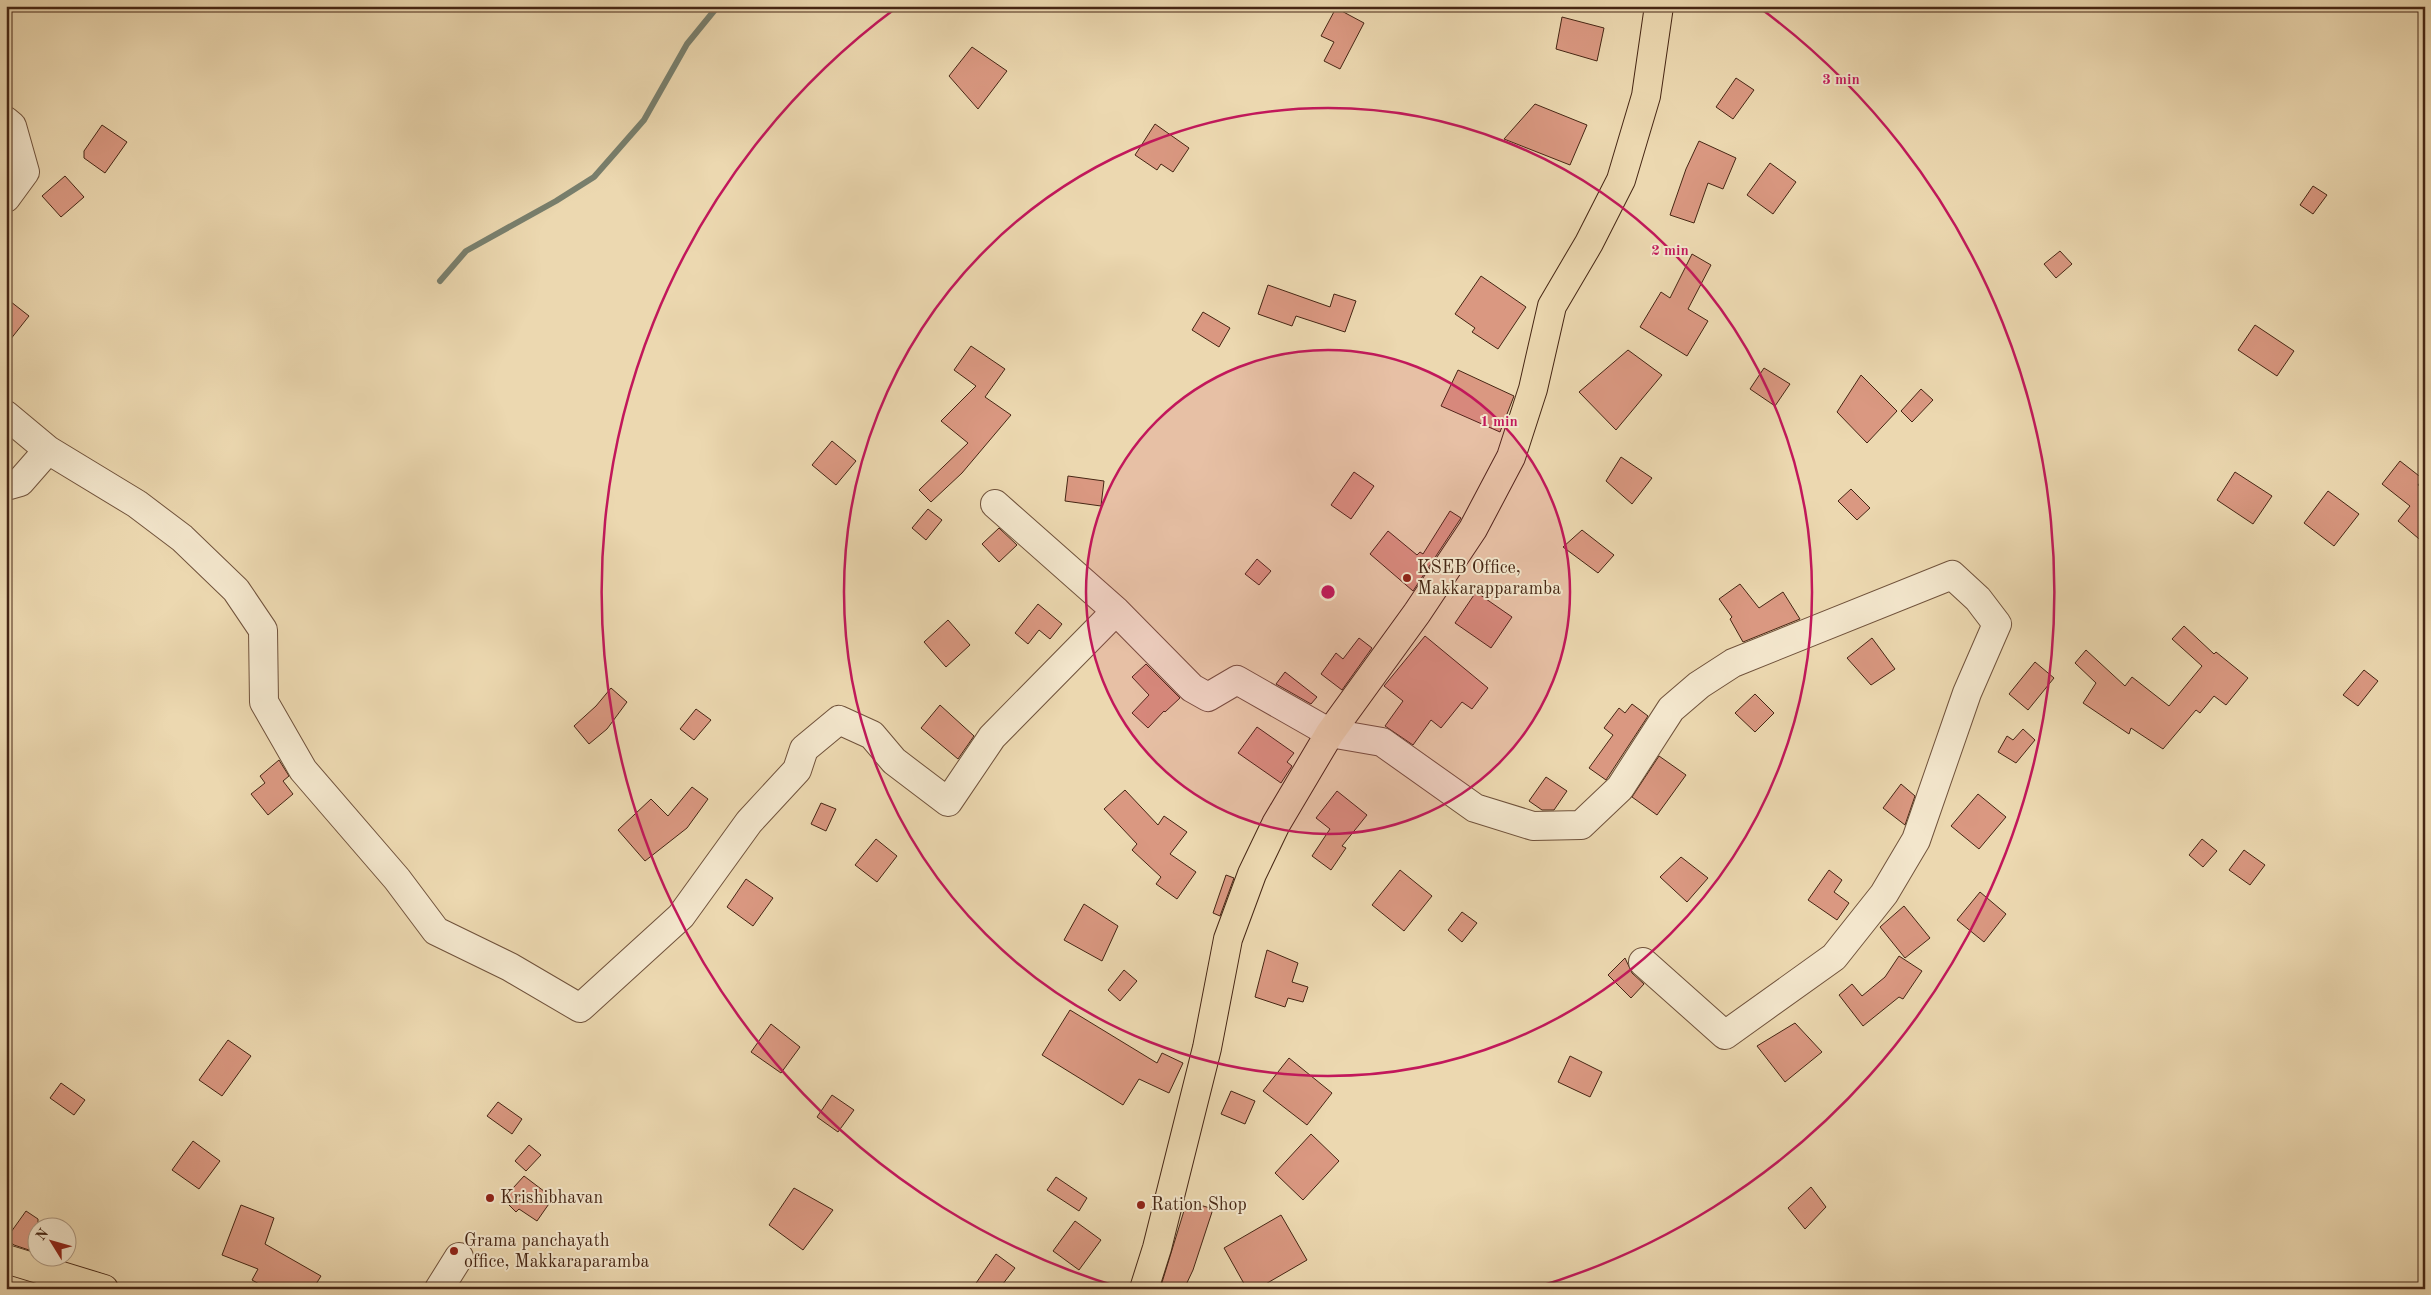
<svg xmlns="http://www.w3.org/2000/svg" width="2431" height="1295" font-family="'Old Standard TT',serif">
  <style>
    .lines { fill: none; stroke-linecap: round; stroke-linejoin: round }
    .stream { stroke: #787f6d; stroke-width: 6 }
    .building { fill: #da9881; stroke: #462614 }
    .minor-casing { stroke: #70523b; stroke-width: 30 }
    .major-casing { stroke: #462614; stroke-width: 30 }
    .highway-casing { stroke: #462614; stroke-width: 30 }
    .minor { stroke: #f3e6cc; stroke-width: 28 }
    .major { stroke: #ecd8b0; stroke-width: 28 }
    .highway { stroke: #ecd8b0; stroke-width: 28 }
    .ring { fill: none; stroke: #c2185b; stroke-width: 2.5 }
    .poi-dot { fill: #8f2418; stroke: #f3e6cc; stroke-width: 2 }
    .labels { text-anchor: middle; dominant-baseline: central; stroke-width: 4; stroke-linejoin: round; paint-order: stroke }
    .poi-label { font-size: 18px; fill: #462614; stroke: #f3e6cc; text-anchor: start }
    .centre { fill: #c2185b; stroke: #f3e6cc; stroke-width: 2.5 }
    .ring-label { font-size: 15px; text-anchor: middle; font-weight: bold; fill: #c2185b; stroke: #f3e6cc; stroke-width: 4; stroke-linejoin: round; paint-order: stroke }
  </style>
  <rect width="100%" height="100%" fill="#ecd8b0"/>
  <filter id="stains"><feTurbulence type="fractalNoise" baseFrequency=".004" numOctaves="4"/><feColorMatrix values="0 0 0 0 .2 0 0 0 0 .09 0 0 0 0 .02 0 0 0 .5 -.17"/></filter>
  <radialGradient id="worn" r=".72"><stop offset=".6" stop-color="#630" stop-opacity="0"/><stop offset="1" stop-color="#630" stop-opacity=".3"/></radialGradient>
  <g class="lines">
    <!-- stream -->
    <path class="stream" d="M440 281 466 251 556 201 594 177 644 120 687 44 718 6"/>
  </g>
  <!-- building -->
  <path class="building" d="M1336 8 1364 23 1340 69 1324 61 1334 42 1321 36Z
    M1562 17 1604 28 1597 61 1556 49Z
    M972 47 1007 71 978 109 949 76Z
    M1736 78 1754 90 1733 119 1716 107Z
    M1535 104 1587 125 1570 165 1504 139Z
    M1155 124 1189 148 1173 172 1161 164 1157 170 1135 155Z
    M102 125 127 142 105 173 84 158V151Z
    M1699 141 1736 158 1723 189 1708 183 1694 223 1670 215 1686 169Z
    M1770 163 1796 182 1773 214 1747 195Z
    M65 176 84 197 61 217 42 196Z
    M2313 186 2327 195 2313 214 2300 205Z
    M2060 251 2072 264 2056 278 2044 264Z
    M1692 254 1711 265 1688 309 1708 321 1687 356 1640 327 1661 292 1670 298Z
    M1481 276 1526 307 1498 349 1472 332 1475 328 1455 314Z
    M1268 285 1330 307 1334 294 1356 301 1345 332 1296 316 1292 326 1258 314Z
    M6 298 29 316 6 345Z
    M1203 312 1230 328 1219 347 1192 330Z
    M2255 325 2294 351 2277 376 2238 350Z
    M971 346 1005 369 985 397 1011 415 962 473 931 502 919 490 968 443 941 421 976 386 954 370Z
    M1628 350 1662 375 1616 430 1579 392Z
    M1764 368 1790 384 1775 406 1750 389Z
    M1458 370 1514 396 1500 432 1441 406Z
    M1861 375 1897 411 1867 443 1837 412Z
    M1921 389 1933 400 1912 422 1901 411Z
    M832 441 856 461 836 485 812 465Z
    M1621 457 1652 478 1632 504 1606 481Z
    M2400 461 2423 479 2418 485 2425 489V544L2398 521 2410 506 2382 484Z
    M1354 472 1374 486 1351 519 1331 505Z
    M2235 472 2272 496 2253 524 2217 500Z
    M1068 476 1104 481 1101 506 1065 501Z
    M1851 489 1870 508 1857 520 1838 501Z
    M2328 491 2359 514 2334 546 2304 523Z
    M928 509 942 520 926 540 912 528Z
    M1450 511 1461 518 1413 591 1370 554 1388 531 1417 555 1420 552 1423 554Z
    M999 528 1017 545 999 562 982 544Z
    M1582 530 1614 555 1598 573 1563 547Z
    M1257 559 1271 571 1259 585 1245 574Z
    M1740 584 1759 608 1783 592 1800 619 1743 642 1730 619 1732 617 1719 599Z
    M1476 592 1512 617 1491 648 1455 623Z
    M1038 604 1062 624 1050 639 1039 630 1028 644 1015 633Z
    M948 620 970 645 946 667 924 642Z
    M2184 626 2214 654 2216 652 2248 678 2226 705 2214 696 2200 713 2196 710 2163 749 2131 728 2129 734 2083 703 2096 683 2075 663 2086 650 2125 686 2132 677 2169 706 2202 666 2172 639Z
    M1425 636 1488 688 1472 709 1462 702 1441 728 1431 720 1413 745 1385 726 1403 701 1384 686Z
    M1359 638 1372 648 1342 690 1321 674 1336 653 1343 659Z
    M1872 638 1895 669 1871 685 1847 658Z
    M2035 662 2054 678 2028 710 2009 694Z
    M1146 664 1180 698 1165 712 1164 711 1148 728 1132 713 1149 695 1132 677Z
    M2364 670 2378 681 2358 706 2343 695Z
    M1285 672 1317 697 1311 704 1276 684Z
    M611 688 627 702 607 729 589 744 574 726 596 706Z
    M1755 694 1774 713 1755 732 1735 713Z
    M1632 704 1648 716 1606 780 1589 768 1613 735 1604 728 1619 708 1625 713Z
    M940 705 974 736 958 759 921 728Z
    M696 709 711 720 694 740 680 729Z
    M1257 727 1294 753 1287 762 1292 766 1281 783 1238 753Z
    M2023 729 2035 740 2016 763 1998 752 2007 736 2013 740Z
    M1659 756 1686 775 1657 815 1632 797Z
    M279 760 289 776 283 781 293 794 268 815 251 794 265 783 260 776Z
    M1546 777 1567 791 1554 810H1542L1529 801Z
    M1901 784 1915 796 1905 825 1883 808Z
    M692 787 708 799 687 828 645 861 618 830 651 799 668 816Z
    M1125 790 1158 825 1164 816 1187 832 1170 854 1196 872 1177 899 1156 884 1161 877 1132 850 1137 844 1104 809Z
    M1337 791 1367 815 1342 846 1346 848 1331 870 1312 856 1330 829 1316 818Z
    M1978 794 2006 817 1979 849 1951 826Z
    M821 803 836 809 826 831 811 824Z
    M876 839 897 856 877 882 855 865Z
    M2202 839 2217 851 2203 867 2189 855Z
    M2244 850 2265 865 2250 885 2229 870Z
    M1681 857 1708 878 1687 902 1660 877Z
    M1400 870 1432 896 1404 931 1372 905Z
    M1829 870 1842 880 1834 892 1849 903 1837 920 1808 900Z
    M1226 875 1234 878 1220 916 1213 913Z
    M746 879 773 898 753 926 727 907Z
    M1980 892 2006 914 1984 942 1957 920Z
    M1084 904 1118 926 1102 961 1064 940Z
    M1904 906 1930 938 1905 958 1880 927Z
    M1462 912 1477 923 1462 942 1448 930Z
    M1267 950 1298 963 1292 982 1308 987 1303 1002 1288 998 1285 1007 1255 997Z
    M1899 956 1922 971 1903 999 1899 997 1863 1026 1839 995 1852 984 1862 996 1885 977Z
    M1625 958 1632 973 1644 984 1631 998 1608 975Z
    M1124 970 1137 981 1120 1001 1108 990Z
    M1070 1010 1157 1063 1162 1053 1183 1063 1169 1093 1139 1079 1123 1105 1042 1055Z
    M1795 1023 1822 1052 1785 1082 1757 1046Z
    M771 1024 800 1047 781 1073 751 1052Z
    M228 1040 251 1056 222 1096 199 1080Z
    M1570 1056 1602 1072 1590 1097 1558 1082Z
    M1289 1058 1332 1093 1307 1125 1263 1091Z
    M61 1083 85 1100 74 1115 50 1098Z
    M1231 1091 1255 1101 1245 1124 1221 1114Z
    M832 1095 854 1110 838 1132 817 1117Z
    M498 1102 522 1119 512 1134 487 1116Z
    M1311 1134 1339 1161 1303 1200 1275 1173Z
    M193 1141 220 1161 199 1189 172 1170Z
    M529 1145 541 1155 526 1171 515 1161Z
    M524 1176 553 1198 537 1221 519 1209 516 1212 503 1199Z
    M1056 1177 1087 1198 1079 1211 1047 1190Z
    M1811 1187 1826 1207 1805 1229 1788 1208Z
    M794 1188 833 1210 803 1250 769 1225Z
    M1187 1201 1213 1209 1193 1270 1184 1289H1160Z
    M241 1205 274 1218 265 1244 321 1276 313 1289H268L252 1280 258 1269 222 1255Z
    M26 1211 38 1219V1244L32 1251 14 1245 6 1239Z
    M1281 1215 1307 1260 1257 1289H1247L1224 1248Z
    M1075 1221 1101 1240 1079 1270 1053 1251Z
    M996 1254 1015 1268 999 1289H972Z"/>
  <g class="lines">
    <!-- minor casing -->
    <g class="minor-casing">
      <path id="minor" d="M6 121 12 126 25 172 6 198
        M6 415 48 450
        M6 486 20 482 48 450 137 504 182 538 236 590 263 630 264 702 303 770 397 879 436 931 510 967 580 1008 681 916 749 822 797 770 804 749 839 720 872 735 894 761 948 802 992 737 1116 611 1192 688 1208 697 1237 680 1330 733 1382 742 1475 808 1533 826 1581 825 1620 788 1671 709 1699 685 1733 663 1952 575 1978 599 1997 624 1967 693 1916 840 1884 894 1834 957 1725 1035 1643 962
        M995 504 1116 611
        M439 1289 459 1257"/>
    </g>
    <!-- major casing -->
    <g class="major-casing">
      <path id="major" d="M1144 1289 1157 1248 1207 1048 1228 939 1252 874 1276 824 1330 733 1417 613 1473 529 1511 457 1533 389 1552 306 1589 243 1621 180 1646 96 1659 6"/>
    </g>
    <!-- highway casing -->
    <g class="highway-casing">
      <path id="highway" d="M6 1259 104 1289"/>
    </g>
    <!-- minor -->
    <use href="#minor" class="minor"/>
    <!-- major -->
    <use href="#major" class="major"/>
    <!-- highway -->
    <use href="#highway" class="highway"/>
  </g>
  <!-- distance rings -->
  <circle cx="1328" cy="592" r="242" fill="#c2185b" fill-opacity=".12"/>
  <g class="ring">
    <circle cx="1328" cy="592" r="242"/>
    <circle cx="1328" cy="592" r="484"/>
    <path d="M1122 1288A726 726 0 0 1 896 8M1760 8A726 726 0 0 1 1534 1288"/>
  </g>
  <!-- markers -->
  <g class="poi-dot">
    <circle cx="1407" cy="578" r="5"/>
    <circle cx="490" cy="1198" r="5"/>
    <circle cx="1141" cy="1205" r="5"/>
    <circle cx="454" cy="1251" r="5"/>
  </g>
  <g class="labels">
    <!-- poi labels -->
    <g class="poi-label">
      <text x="1417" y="568">KSEB Office,<tspan x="1417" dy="21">Makkarapparamba</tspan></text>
      <text x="500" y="1198">Krishibhavan</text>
      <text x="1151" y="1205">Ration Shop</text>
      <text x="464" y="1241">Grama panchayath<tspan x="464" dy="21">office, Makkaraparamba</tspan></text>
    </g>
  </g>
  <circle cx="1328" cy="592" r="8" class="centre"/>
  <g class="ring-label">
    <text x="1841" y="84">3 min</text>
    <text x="1670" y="255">2 min</text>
    <text x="1499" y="426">1 min</text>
  </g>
  <!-- margin -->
  <rect width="2431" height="1295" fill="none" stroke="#ecd8b0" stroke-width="25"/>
  <rect x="8" y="8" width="2416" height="1280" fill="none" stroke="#462614" stroke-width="2.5"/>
  <rect x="12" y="12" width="2406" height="1270" fill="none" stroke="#462614"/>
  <!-- north arrow -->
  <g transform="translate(52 1242) rotate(307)"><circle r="24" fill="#f3e6cc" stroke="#ae9982"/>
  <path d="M0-4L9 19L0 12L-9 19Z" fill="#8f2418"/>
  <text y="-8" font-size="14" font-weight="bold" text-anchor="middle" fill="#462614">N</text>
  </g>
  <rect width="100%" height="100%" filter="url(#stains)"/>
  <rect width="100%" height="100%" fill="url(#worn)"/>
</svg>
